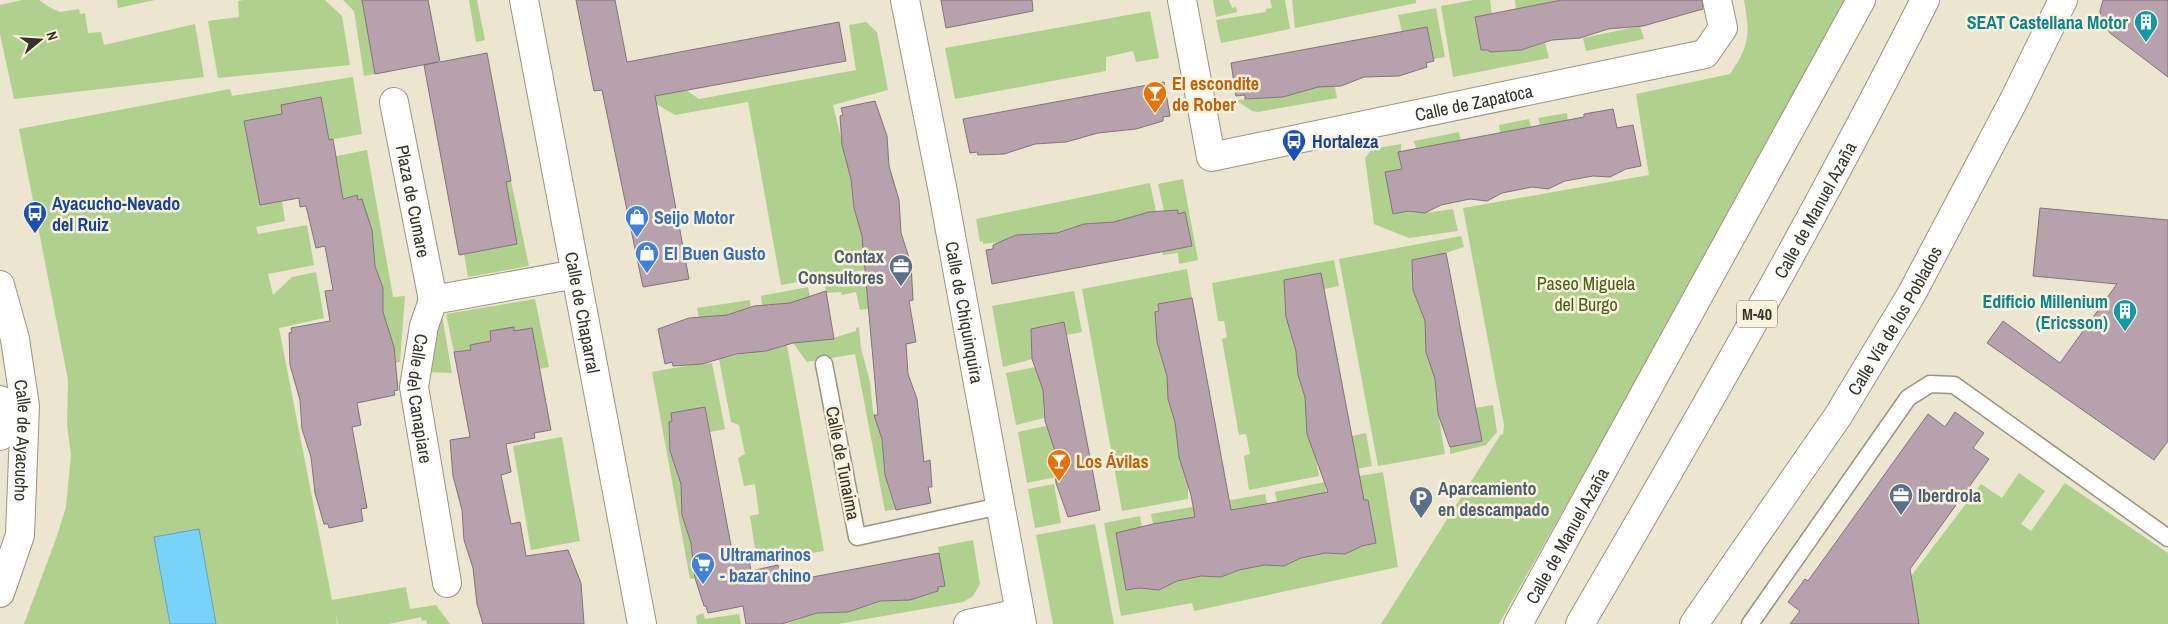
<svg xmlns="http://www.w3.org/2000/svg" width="2168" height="624" font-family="'Archivo Narrow',sans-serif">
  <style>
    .green { fill: #b0d08e }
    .water { fill: #78d3fb; stroke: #64a3bc }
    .building { fill: #b7a1ad; stroke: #85717d }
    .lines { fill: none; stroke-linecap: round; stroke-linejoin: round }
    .service-casing { stroke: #9b9480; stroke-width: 19 }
    .minor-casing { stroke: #9b9480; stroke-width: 30 }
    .secondary-casing { stroke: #9b9480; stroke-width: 30 }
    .motorway-casing { stroke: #9b9480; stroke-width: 30 }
    .service { stroke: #fff; stroke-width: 16 }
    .minor { stroke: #fff; stroke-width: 28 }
    .secondary { stroke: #fff; stroke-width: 28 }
    .motorway { stroke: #fff; stroke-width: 28 }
    .labels { text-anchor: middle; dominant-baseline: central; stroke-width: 5; stroke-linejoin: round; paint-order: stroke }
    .shield { fill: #f9f2dc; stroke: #706c5f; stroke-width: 1 }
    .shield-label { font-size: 16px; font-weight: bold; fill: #35332a }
    .culture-label { font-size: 18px; font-weight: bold; fill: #0d838f; stroke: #f9f2dc; text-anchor: end }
    .food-label { font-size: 18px; font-weight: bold; fill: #c56008; stroke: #f9f2dc; text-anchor: start }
    .street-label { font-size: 18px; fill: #35332a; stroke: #f9f2dc }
    .transit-label { font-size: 18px; font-weight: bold; fill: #164399; stroke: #f9f2dc; text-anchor: start }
    .shop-label { font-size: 18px; font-weight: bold; fill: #366cbe; stroke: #f9f2dc; text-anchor: start }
    .service-label { font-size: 18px; font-weight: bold; fill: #4e5e75; stroke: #f9f2dc; text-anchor: start }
    .park-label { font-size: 18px; fill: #436116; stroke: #f9f2dc }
  </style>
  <rect width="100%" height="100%" fill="#ece5cf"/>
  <!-- green -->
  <path class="green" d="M22 0H39L49 7 60 12 79 9 80 14 85 13 88 33 101 32 104 45 195 24 204 77 14 99 0 34V5Z
    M117 0H155L118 8Z
    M244 0H325L342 16 350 65 218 78 208 21 239 17 238 1Z
    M343 0H362L375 74 364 76 354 11Z
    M469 0H477L485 40 476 42Z
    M1213 0H1229L1232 8 1236 7 1237 12 1216 17Z
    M1270 0H1285L1290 29 1221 43 1216 20 1266 12V9L1272 8Z
    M1292 0H1416V3L1295 28Z
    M1474 0H1490L1492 14 1475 18 1481 50H1488L1490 52 1521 50 1545 43 1549 58 1453 77 1441 6Z
    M1515 0H1562L1516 9Z
    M1744 0H1860L1622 406 1499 624H1381L1501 434 1503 435 1504 425 1463 208 1649 175 1636 94 1730 74C1750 45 1750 34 1744 0Z
    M1436 8 1445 57 1434 59 1427 27 1402 32 1398 15Z
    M1150 11 1159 58 1136 62 1133 51 1106 57V71L955 99 945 48Z
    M866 22 877 32 888 90 833 105 851 179 854 208 862 236 865 270 781 285 748 102 675 115 646 98 686 90 699 99 856 70 849 25Z
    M1640 26 1644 39 1586 51 1583 38Z
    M353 77 362 134 329 140 321 97 281 105 282 114 244 121 260 204 282 201 285 221 256 227 258 234 307 225 314 265 268 274 273 295 292 277 316 272 324 318 279 328 332 600 406 587 410 609 436 605 450 624H427L426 620 422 621 421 617 389 624H338L336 615 337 624H24L56 539 66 507 71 455 67 425 68 380 19 129 230 89 232 96Z
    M1318 87H1335L1337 98 1258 112 1252 111 1236 100 1283 97Z
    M1567 113 1568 123 1554 141 1551 123 1540 125 1538 118Z
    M1529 119 1531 127 1522 129 1503 151 1499 125Z
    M1459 132 1464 157 1431 164 1428 146 1416 148 1414 141Z
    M1401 144V152H1398L1402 169 1385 172 1393 214 1408 211 1425 213 1453 209 1458 231 1409 238 1374 224 1365 158 1372 149Z
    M367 150 393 297 405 296 400 362 395 363 394 347 383 312V288L375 266 362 199 358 200 357 195 340 199 332 157Z
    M1183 179 1198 260 1179 264 1178 253 1163 255 1162 252 1192 246 1185 213 1178 214 1177 210 1164 211 1158 184Z
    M511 181 529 266 468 277 464 254 517 244 506 182Z
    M1150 183 1156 211 1114 222 1084 224 1057 233 1016 235 1000 242 983 244V241L980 242 976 219Z
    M1461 236 1464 247 1446 253 1412 260 1413 290 1425 321 1426 352 1435 379 1438 414 1445 454 1378 466 1339 259Z
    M1334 260 1339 286 1324 289 1321 273 1296 351 1298 376 1305 397 1319 476 1249 490 1244 456 1250 454 1246 434 1239 435 1222 339 1227 337 1224 321H1218L1212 283Z
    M1187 269 1192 298 1158 304 1159 311 1155 312 1157 342 1167 376 1168 399 1175 422 1179 457 1188 485V499L1122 511 1082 289Z
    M867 276 879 307 860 310 856 292 842 295 841 292 826 293 825 283Z
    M808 287 810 297 801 303 762 305 761 296Z
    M1074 291 1082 332 1067 335 1064 322 1031 329 1032 359 1003 367 992 306Z
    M535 299 549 367 539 369 514 331V327L490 331 491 341 470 345 471 350 454 352 446 314Z
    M750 300 751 307 737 315 699 318 697 308Z
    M441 310 452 373 426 372Z
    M859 327 861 348 870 382 873 411 882 439 885 475 893 502 898 509 885 511 855 354 807 362 793 343 830 339 856 331V328Z
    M787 345 824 551 790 557 789 550 783 551 782 549 756 555 750 516 759 514 755 484 744 486 738 458 745 454 739 425 731 422 719 359C741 352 764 352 787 345Z
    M712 363 725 429 710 432 705 407 671 413 672 421 669 422 670 451 681 484 682 515 691 543 695 578 690 579 652 372 690 365Z
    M1035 367 1043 390 1044 418 1016 425 1006 373Z
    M1493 405 1497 432 1486 445 1450 454V447L1482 441 1475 408Z
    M1046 426 1054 448 1056 477 1027 483 1018 432Z
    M1366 433 1372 466 1323 476 1352 436Z
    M562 437 580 541 531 550 513 446Z
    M1383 472 1398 567 1194 611 1192 603 1121 616 1104 523 1140 516 1142 527 1135 545 1119 548 1126 590 1139 588 1159 590 1177 581 1201 576 1221 577 1239 570 1264 565 1284 566 1301 558 1325 553 1345 554 1362 546 1376 543 1368 500 1350 502 1337 480Z
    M2019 473 2045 491 2021 524 2031 531 2065 483 2168 553V624H1919L1911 576 1981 484 2002 498Z
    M1325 482 1326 492 1277 502 1275 492Z
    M1054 484 1061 523 1035 528 1028 489Z
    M1265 494 1267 503 1257 505 1259 519 1226 525 1213 503Z
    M1198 506 1195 517 1197 532 1153 524 1151 514Z
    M1095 524 1114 624H1053L1036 535Z
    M973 540 980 584 973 596 963 602 838 624H786L817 613 848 612 880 601 910 600 938 591V587L945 586 938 547Z
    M703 613 705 619 739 614 741 624H697L696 616Z"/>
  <!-- water -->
  <path class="water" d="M199 529 216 624H170L154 537Z"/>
  <!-- building -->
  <path class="building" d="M362 0H428L440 62 487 53 511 181 506 182 517 244 459 255 424 65 438 62 375 74Z
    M576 0H615L627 62 839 22 846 61 655 96 689 279 643 287 602 90 594 91Z
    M941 0H1032L1033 11 946 28Z
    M1562 0H1702L1703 9 1643 26 1608 29 1580 38 1552 40 1521 50 1490 52 1488 50H1481L1475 17Z
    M2103 0H2168V77L2110 33 2101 19 2100 11Z
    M1427 27 1434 61 1426 63 1427 67 1399 76 1364 77 1341 86 1318 87 1283 97 1245 99V95L1236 96 1231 63Z
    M1164 82 1170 116 1163 117V121L1136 129 1098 133 1066 142 1035 144 1004 154 978 155 977 152 970 153 963 119Z
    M321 97 329 140 333 139 343 199 357 195 358 200 362 199 372 230 375 266 383 288V312L394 347 398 390 394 391 395 395 357 403 361 425 352 427 367 508 361 509 363 521 329 528 328 524H324L315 493 311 457 302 429 300 400 290 365 289 333 292 332 291 328 330 321 325 291 333 290 325 246 316 248 306 206 300 207 299 198 260 205 244 121 282 114 281 105Z
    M875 101 887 136 889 166 899 200 901 233 911 264 913 300 909 301 916 342 906 344 908 374 917 399 924 462 930 460 932 487H928L931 503 896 510 885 475 882 439 874 415H878L862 236 854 208 851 179 842 145 840 116 843 115 841 108Z
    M1613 109 1617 128 1633 125 1641 166 1626 169 1610 177 1593 176 1565 181 1548 189 1532 187 1502 193 1487 201 1470 199 1441 205 1425 213 1408 211 1393 214 1385 172 1402 169 1398 152 1584 117V114Z
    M2040 208 2168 220V441L2154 460 1987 343 2003 321 2060 363 2117 284 2033 276Z
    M1178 210V214L1185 212 1192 246 992 284 986 250 993 249V245L1016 235 1057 233 1084 224 1114 222 1149 212Z
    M1446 253 1482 441 1450 447 1438 414 1435 379 1426 352 1425 321 1413 290 1412 260Z
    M1321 273 1364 500H1368L1376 543 1362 546 1345 554 1325 553 1301 558 1284 566 1264 565 1239 570 1221 577 1201 576 1177 581 1159 590 1139 588 1126 590 1116 533 1153 524 1195 517 1191 495 1179 457 1175 422 1168 399 1167 376 1157 342 1155 312 1159 311 1158 304 1192 298 1231 510 1277 502 1328 492 1307 434 1305 397 1298 375 1296 351 1286 317 1284 280Z
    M826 291 834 339 793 343 766 351 736 354 702 364 673 366 672 362 665 364 658 329 689 318 727 315 754 306 790 303Z
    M1064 322 1100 510 1068 517 1056 483 1054 448 1045 421 1043 390 1032 359 1031 329Z
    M514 327V331L532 328 551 430 534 433 535 438 506 444 511 472 501 475 511 524 520 522 526 556 568 550 581 583 584 624H483L477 604 473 568 464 540 462 510 453 476 450 440 470 437 454 352 471 350 470 345 491 341 490 331Z
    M705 407 733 556 748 554 751 571 778 565 781 583 939 553 945 586 938 587V591L910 600 880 601 848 612 817 613 782 624H746L743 606 708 613 706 606H704L695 578 691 543 682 515 681 484 670 451 669 422 672 421 671 413Z
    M1955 412 1984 433 1973 448 1989 459 1910 569 1919 624H1790L1800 611 1788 602 1805 579 1808 581 1928 414 1945 427Z"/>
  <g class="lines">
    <!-- service casing -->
    <g class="service-casing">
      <path id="service" d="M824 364 857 537 1000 506
        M1750 624 1908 398 1930 384 1954 385 2168 538"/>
    </g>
    <!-- minor casing -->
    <g class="minor-casing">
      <g id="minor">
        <path id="s1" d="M524 0 642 624"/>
        <path id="s2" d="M905 0 943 192 1022 624"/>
        <path id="s3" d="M1182 0 1211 157 1705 54 1723 28 1717 0"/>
        <path id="s4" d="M394 102 433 300"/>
        <path id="s5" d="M433 300 424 326 414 387 447 583"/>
        <path d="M433 300 576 274"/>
        <path d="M0 400V436"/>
        <path d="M968 624 1020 613"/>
        <path id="s6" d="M1694 624 1838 416 1911 295 2014 100 2063 0"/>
      </g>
    </g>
    <!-- secondary casing -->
    <g class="secondary-casing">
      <g id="secondary">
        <path id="s7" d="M0 285 15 339 25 406 20 535 0 593"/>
      </g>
    </g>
    <!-- motorway casing -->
    <g class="motorway-casing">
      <g id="motorway">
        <path id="s8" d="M1518 624 1861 0"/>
        <path id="s9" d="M1580 624C1700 419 1818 212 1925 0"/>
      </g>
    </g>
    <!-- service -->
    <use href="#service" class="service"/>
    <!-- minor -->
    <use href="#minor" class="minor"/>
    <!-- secondary -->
    <use href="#secondary" class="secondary"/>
    <!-- motorway -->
    <use href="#motorway" class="motorway"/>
  </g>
  <!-- icons -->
  <defs>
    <g id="building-pin" transform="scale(1.25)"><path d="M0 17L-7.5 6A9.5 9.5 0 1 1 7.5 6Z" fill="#0f9aa8" stroke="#f9f2dc"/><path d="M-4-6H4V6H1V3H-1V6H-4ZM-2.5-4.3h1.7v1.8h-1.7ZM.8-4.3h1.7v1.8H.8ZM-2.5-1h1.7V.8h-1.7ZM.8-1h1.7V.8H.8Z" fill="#fff"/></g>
    <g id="bar-pin" transform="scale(1.25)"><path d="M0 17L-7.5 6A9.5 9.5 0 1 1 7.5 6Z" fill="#e8710a" stroke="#f9f2dc"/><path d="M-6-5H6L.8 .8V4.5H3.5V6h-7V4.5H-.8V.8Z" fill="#fff"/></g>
    <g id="bus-pin" transform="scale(1.25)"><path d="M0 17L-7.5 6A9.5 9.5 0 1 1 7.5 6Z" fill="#1a4fb4" stroke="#f9f2dc"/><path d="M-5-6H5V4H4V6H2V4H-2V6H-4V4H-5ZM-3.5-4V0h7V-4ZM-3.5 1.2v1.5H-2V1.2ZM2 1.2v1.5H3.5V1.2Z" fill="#fff"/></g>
    <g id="shop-pin" transform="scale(1.25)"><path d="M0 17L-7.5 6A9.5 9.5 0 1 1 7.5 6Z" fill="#3f7fe0" stroke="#f9f2dc"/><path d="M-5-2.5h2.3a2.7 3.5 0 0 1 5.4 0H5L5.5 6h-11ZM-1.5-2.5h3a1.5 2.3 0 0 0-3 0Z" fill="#fff"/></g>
    <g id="office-pin" transform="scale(1.25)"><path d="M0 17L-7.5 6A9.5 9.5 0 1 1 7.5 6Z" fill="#5c6f8a" stroke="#f9f2dc"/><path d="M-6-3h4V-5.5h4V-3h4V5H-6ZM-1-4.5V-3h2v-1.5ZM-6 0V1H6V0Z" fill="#fff"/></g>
    <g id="parking-pin" transform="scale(1.25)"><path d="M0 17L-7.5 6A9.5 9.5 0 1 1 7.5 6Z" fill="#5c6f8a" stroke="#f9f2dc"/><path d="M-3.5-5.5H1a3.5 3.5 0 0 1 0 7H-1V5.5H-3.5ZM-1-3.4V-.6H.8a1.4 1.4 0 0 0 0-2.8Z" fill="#fff"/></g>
    <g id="supermarket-pin" transform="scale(1.25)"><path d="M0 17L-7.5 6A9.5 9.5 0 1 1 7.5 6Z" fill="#3f7fe0" stroke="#f9f2dc"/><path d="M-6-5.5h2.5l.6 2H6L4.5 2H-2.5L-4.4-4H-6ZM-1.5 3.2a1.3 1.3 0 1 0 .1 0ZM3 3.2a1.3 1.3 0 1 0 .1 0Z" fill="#fff"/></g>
  </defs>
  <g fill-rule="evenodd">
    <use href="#building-pin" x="2146" y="22"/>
    <use href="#bar-pin" x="1155" y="93"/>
    <use href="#bus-pin" x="1294" y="141"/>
    <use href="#bus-pin" x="35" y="213"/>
    <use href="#shop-pin" x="637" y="217"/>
    <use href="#shop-pin" x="647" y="253"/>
    <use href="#office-pin" x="901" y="266"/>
    <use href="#building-pin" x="2125" y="311"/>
    <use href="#bar-pin" x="1059" y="461"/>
    <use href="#office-pin" x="1901" y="495"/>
    <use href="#parking-pin" x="1421" y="498"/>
    <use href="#supermarket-pin" x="703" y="564"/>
  </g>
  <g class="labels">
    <!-- shield labels -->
    <rect class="shield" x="1737" y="300.5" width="40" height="27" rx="4"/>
    <g class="shield-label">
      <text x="1757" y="314">M-40</text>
    </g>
    <!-- culture labels -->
    <g class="culture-label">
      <text x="2128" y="22">SEAT Castellana Motor</text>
      <text x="2108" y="301">Edificio Millenium<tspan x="2108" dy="21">(Ericsson)</tspan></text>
    </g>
    <!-- food labels -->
    <g class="food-label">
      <text x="1172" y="83">El escondite<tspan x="1172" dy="21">de Rober</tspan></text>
      <text x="1076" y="461">Los Ávilas</text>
    </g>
    <!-- street labels -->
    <g class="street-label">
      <text stroke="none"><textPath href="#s3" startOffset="428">Calle de Zapatoca</textPath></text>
      <text stroke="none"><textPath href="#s4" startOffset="101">Plaza de Cumare</textPath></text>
      <text stroke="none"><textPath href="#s9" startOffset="476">Calle de Manuel Azaña</textPath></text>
      <text stroke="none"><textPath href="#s1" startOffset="318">Calle de Chaparral</textPath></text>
      <text stroke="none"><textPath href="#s2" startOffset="318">Calle de Chiquinquira</textPath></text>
      <text stroke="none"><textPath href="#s6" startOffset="364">Calle Vía de los Poblados</textPath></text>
      <text stroke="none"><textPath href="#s5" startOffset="101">Calle del Canapiare</textPath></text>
      <text stroke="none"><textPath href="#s7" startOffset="158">Calle de Ayacucho</textPath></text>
      <text transform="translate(843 463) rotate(79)">Calle de Tunaima</text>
      <text stroke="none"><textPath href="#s8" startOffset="101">Calle de Manuel Azaña</textPath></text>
    </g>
    <!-- transit labels -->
    <g class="transit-label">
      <text x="1312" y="141">Hortaleza</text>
      <text x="52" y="203">Ayacucho-Nevado<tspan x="52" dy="21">del Ruiz</tspan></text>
    </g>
    <!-- shop labels -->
    <g class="shop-label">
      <text x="654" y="217">Seijo Motor</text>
      <text x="664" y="253">El Buen Gusto</text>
      <text x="720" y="554">Ultramarinos<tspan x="720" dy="21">- bazar chino</tspan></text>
    </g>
    <!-- service labels -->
    <g class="service-label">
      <text x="884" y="256" text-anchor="end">Contax<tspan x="884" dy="21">Consultores</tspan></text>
      <text x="1438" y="488">Aparcamiento<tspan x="1438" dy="21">en descampado</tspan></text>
      <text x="1918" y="495">Iberdrola</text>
    </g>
    <!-- park labels -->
    <g class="park-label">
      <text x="1586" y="283">Paseo Miguela<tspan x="1586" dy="21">del Burgo</tspan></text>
    </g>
  </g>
  <!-- north arrow -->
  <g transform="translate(40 40) rotate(72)" stroke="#f9f2dc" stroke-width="4" paint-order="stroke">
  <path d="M0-4L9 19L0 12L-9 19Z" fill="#35332a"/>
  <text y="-8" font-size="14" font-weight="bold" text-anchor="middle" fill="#35332a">N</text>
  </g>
</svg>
